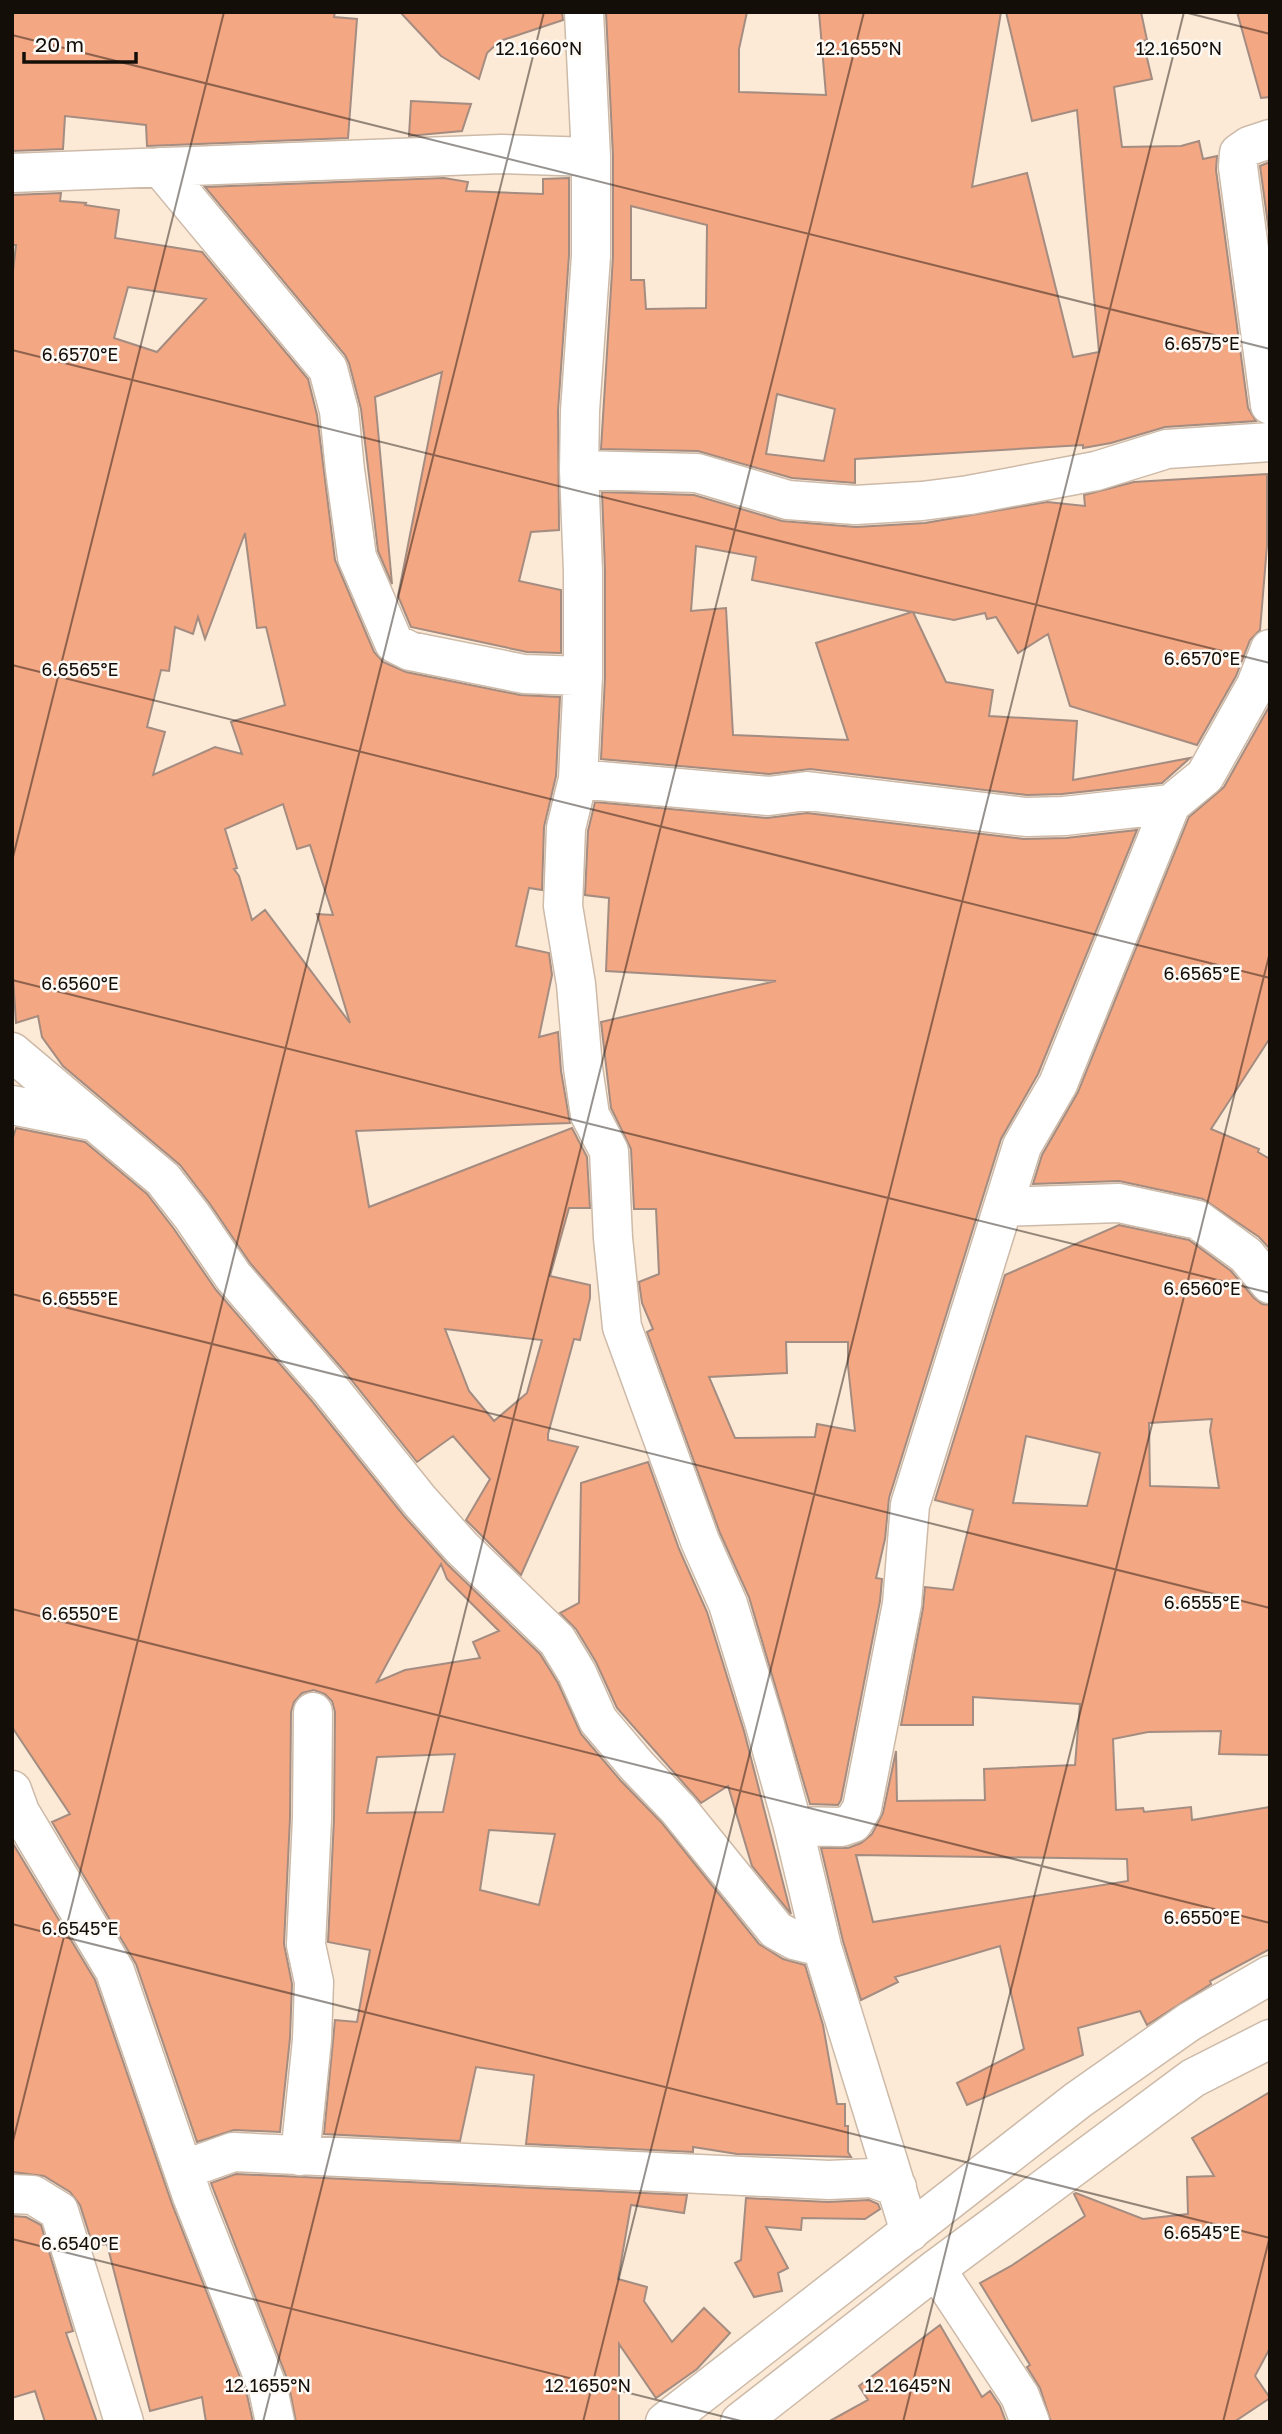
<svg xmlns="http://www.w3.org/2000/svg" width="1282" height="2434" font-family="'Golos Text',sans-serif">
  <style>
    .building { fill: #f3a783; stroke: #a48c81; stroke-width: 2; fill-rule: evenodd }
    .lines { fill: none; stroke-linecap: round; stroke-linejoin: round }
    .minor-casing { stroke: #cdbaa8; stroke-width: 41 }
    .tertiary-casing { stroke: #cdbaa8; stroke-width: 41 }
    .minor { stroke: #fff; stroke-width: 38 }
    .tertiary { stroke: #fff; stroke-width: 38 }
    .ticks { fill: none; stroke: #140e08; stroke-width: 2; stroke-opacity: 0.45 }
    .ticks-label { font-size: 18px; text-anchor: middle; fill: #140e08; stroke: #fdf9f5; stroke-width: 5; stroke-linejoin: round; paint-order: stroke }
  </style>
  <rect width="100%" height="100%" fill="#fce9d6"/>
  <!-- building -->
  <path class="building" d="M12 12H335L334 17 357 19 348 138 147 146 146 125 65 116 63 149 12 151Z
    M400 12H562L563 20 500 41 487 53 479 79 441 56Z
    M606 12H747L739 49V92L826 95 819 12H1001L972 187 1027 173 1073 357 1099 352 1077 110 1032 121 1006 12H1141L1147 40 1143 41 1152 79 1114 87 1122 147 1181 146 1199 141 1203 159 1217 156 1216 170 1248 408 1256 421 1165 427 1111 443 1083 448V445L855 459V483L792 478 698 451 601 449 613 256V156ZM631 206 707 225 706 308 646 309 644 280H631ZM777 394 835 409 824 461 766 454Z
    M1237 12H1270V97L1261 98Z
    M411 101 471 104 462 131 409 136Z
    M1270 162V239L1260 166Z
    M444 178 468 182 466 191 543 194V179L569 178V255L558 411 559 530 531 532 519 581 561 590V653L527 652 411 627 398 596 442 372 375 397 392 584 378 551 361 409 349 363 345 355 205 187Z
    M61 193 60 201 86 203 85 205 119 210 115 238 202 252 308 379 317 415 335 560 374 652 383 662 406 672 520 695 560 697 556 776 544 827 542 890 529 888 516 946 549 953 552 975 539 1037 558 1032 561 1071 570 1123 356 1131 369 1207 572 1128 587 1157 590 1208H569L550 1276 590 1285V1298L580 1340 574 1339 548 1434V1440L578 1447 521 1575 466 1520 490 1479 453 1436 417 1462 345 1372 250 1263 210 1204 180 1165 63 1066 42 1037 38 1016 16 1023 12 961V280L16 245H12V195ZM128 287 206 299 157 352 114 338ZM245 533 257 628 266 627 285 705 231 722 242 754 215 747 153 775 165 732 147 727 161 670 169 671 175 627 193 634 198 617 205 639ZM283 804 297 849 310 845 333 915 317 914 350 1023 265 910 252 920 239 876 234 869 237 868 225 829ZM445 1329 542 1340 527 1393 494 1421 469 1391Z
    M1267 474V546L1260 630 1250 640 1236 676 1197 745 1070 706 1048 634 1018 653 996 617 987 619 985 613 954 620 913 612 946 682 993 690 989 716 1077 721 1073 780 1190 758 1162 783 1062 794 1027 795 810 769 769 774 601 759 605 677V571L602 492 694 495 782 521 856 527 925 523 1047 502 1085 506 1084 495 1134 482ZM696 546 756 557 752 580 912 612 816 643 848 740 733 735 726 608 691 611Z
    M1270 705V1038L1211 1129 1259 1149 1258 1152 1270 1159V1249L1259 1237 1203 1199 1119 1181 1033 1184 1042 1155 1078 1092 1189 817 1224 787Z
    M595 802 767 818 807 813 1024 839 1066 838 1137 830 1038 1074 1001 1139 889 1498 885 1539 876 1578 882 1579 880 1601 841 1800 838 1805 810 1804 749 1597 720 1533 647 1332 653 1329 642 1303 639 1282 659 1274 656 1209H634L631 1149 611 1108 601 1022 776 981 606 971 609 898 585 895 588 831ZM786 1342H848V1366L855 1431 817 1424 815 1437 735 1438 709 1377 787 1373Z
    M16 1128 85 1142 147 1194 174 1229 216 1290 311 1400 404 1516 447 1564 540 1654 558 1683 581 1734 621 1781 662 1823 759 1944 783 1959 805 1965 823 2025 837 2104H845V2126H848V2152L851 2157 737 2154 693 2147V2152L526 2144 534 2075 476 2067 460 2141 324 2134 335 2020 357 2022 370 1950 328 1942 334 1819 335 1712 332 1701 325 1694 314 1690 302 1693 294 1702 291 1712 290 1818 284 1944 292 1984 290 2038 280 2132 234 2130 197 2142 136 1964 52 1822 70 1814 12 1727V1141ZM441 1564 447 1579 499 1631 473 1642 480 1658 405 1670 377 1682ZM455 1754 443 1812 367 1813 377 1757ZM489 1830 555 1834 539 1905 480 1890Z
    M1119 1225 1189 1240 1231 1271 1254 1298 1262 1304 1270 1305V1755L1219 1754 1221 1731 1148 1732 1113 1739 1116 1810 1143 1808 1144 1812 1191 1807 1192 1820 1270 1807V1949L1210 1981 1211 1984 1147 2025 1140 2011 1078 2028 1083 2055 967 2105 957 2083 1024 2049 1000 1946 895 1977 898 1982 861 2000 843 1941 821 1848H848L861 1843 872 1834 883 1813 896 1751 897 1801 985 1800 984 1769 1075 1765 1080 1704 973 1697V1725H901L923 1608 925 1587 953 1590 973 1510 935 1500 1005 1275ZM1212 1419 1210 1431 1219 1488 1150 1486 1149 1423ZM1026 1436 1100 1453 1087 1506 1013 1503ZM856 1855 1127 1859 1128 1881 873 1922Z
    M648 1462 679 1549 707 1612 744 1731 791 1914 752 1866 728 1786 701 1803 617 1708 596 1662 576 1629 560 1613 579 1603 581 1483Z
    M12 1842 95 1980 172 2204 247 2395 253 2422H206L202 2397 150 2411 107 2244 93 2246 80 2205 70 2192 44 2176 12 2172Z
    M1270 2092V2348L1255 2376 1270 2398 1234 2422H1051L1040 2388 1027 2367 1030 2365 980 2283 1011 2266 1085 2216 1074 2194 1076 2193 1143 2219 1188 2214 1187 2177 1214 2176 1192 2138Z
    M236 2174 687 2195 684 2213 631 2205 618 2279 647 2287 644 2301 672 2342 704 2308 730 2333 697 2369 656 2398 619 2344V2422H296L288 2381 211 2183Z
    M746 2198 828 2202 869 2200 878 2204 880 2209 865 2219 802 2218 801 2230 766 2227 788 2268 778 2273 782 2291 754 2297 735 2263 741 2260Z
    M12 2216 26 2217 41 2225 73 2331 66 2333 97 2422H45L35 2391 12 2398Z
    M940 2325 982 2397 990 2391 1000 2406 1006 2422H828L868 2400 859 2386Z"/>
  <g class="lines">
    <!-- minor casing -->
    <g class="minor-casing">
      <path id="minor" d="M584 12 591 157V256L580 411 579 470 583 571V676L578 779 566 828 563 906 576 984 583 1068 590 1115 609 1151 613 1238 622 1327 700 1541 728 1604 765 1725 793 1826 822 1947 910 2232
        M1270 139 1249 146 1239 153 1238 167 1270 405
        M160 167 328 369 339 411 345 470 357 557 394 643 410 651 524 674 583 676
        M12 173 501 154 591 157
        M579 470 697 473 788 500 855 505 922 501 969 495 1096 471 1167 449 1270 442
        M578 779 769 796 807 791 1026 817 1064 816 1171 804
        M12 1052 163 1179 192 1216 233 1276 328 1386 420 1501 462 1548 557 1640 577 1673 598 1720 637 1766 678 1809 776 1930 794 1940 822 1947
        M12 1105 92 1121
        M1004 1207 1119 1203 1198 1220 1246 1255 1270 1284
        M12 1790 20 1812 115 1971 192 2196 268 2389 275 2422
        M793 1826 841 1827 853 1823 862 1808 902 1604 910 1505 1022 1146 1058 1084 1171 804 1205 776 1256 685 1270 649
        M300 2156 312 2040 314 1982 306 1945 312 1819 313 1712
        M183 2170 233 2152 829 2180 872 2178 897 2187
        M12 2194 33 2195 59 2211 124 2422
        M936 2269 1020 2396 1030 2422"/>
    </g>
    <!-- tertiary casing -->
    <g class="tertiary-casing">
      <path id="tertiary" d="M665 2422 1078 2100 1189 2022 1270 1975
        M740 2422 936 2269 1193 2078 1270 2039"/>
    </g>
    <!-- minor -->
    <use href="#minor" class="minor"/>
    <!-- tertiary -->
    <use href="#tertiary" class="tertiary"/>
  </g>
  <!-- ticks -->
  <path class="ticks" d="M1184 12 1270 34M12 35 1270 349M12 350 1270 663M12 665 1270 978M12 861 224 12M12 980 1270 1293M12 1294 1270 1608M12 1609 1270 1923M12 1924 1270 2238M12 2145 544 12M12 2239 745 2422M263 2422 864 12M583 2422 1184 12M903 2422 1270 952M1223 2422 1270 2236"/>
  <g class="ticks-label">
    <text x="539" y="55">12.1660°N</text>
    <text x="859" y="55">12.1655°N</text>
    <text x="1179" y="55">12.1650°N</text>
    <text x="1202" y="350">6.6575°E</text>
    <text x="80" y="361">6.6570°E</text>
    <text x="1202" y="665">6.6570°E</text>
    <text x="80" y="676">6.6565°E</text>
    <text x="1202" y="980">6.6565°E</text>
    <text x="80" y="990">6.6560°E</text>
    <text x="1202" y="1295">6.6560°E</text>
    <text x="80" y="1305">6.6555°E</text>
    <text x="1202" y="1609">6.6555°E</text>
    <text x="80" y="1620">6.6550°E</text>
    <text x="1202" y="1924">6.6550°E</text>
    <text x="80" y="1935">6.6545°E</text>
    <text x="1202" y="2239">6.6545°E</text>
    <text x="80" y="2250">6.6540°E</text>
    <text x="268" y="2392">12.1655°N</text>
    <text x="588" y="2392">12.1650°N</text>
    <text x="908" y="2392">12.1645°N</text>
  </g>
  <!-- border -->
  <rect width="1282" height="2434" fill="none" stroke="#140e08" stroke-width="28"/>
  <!-- scale -->
  <path d="M24 52v10h112v-10" fill="none" stroke="#140e08" stroke-width="3.5"/>
  <text x="35" y="52" font-size="21" fill="#140e08" stroke="#fdf9f5" stroke-width="5" paint-order="stroke">20 m</text>
</svg>
